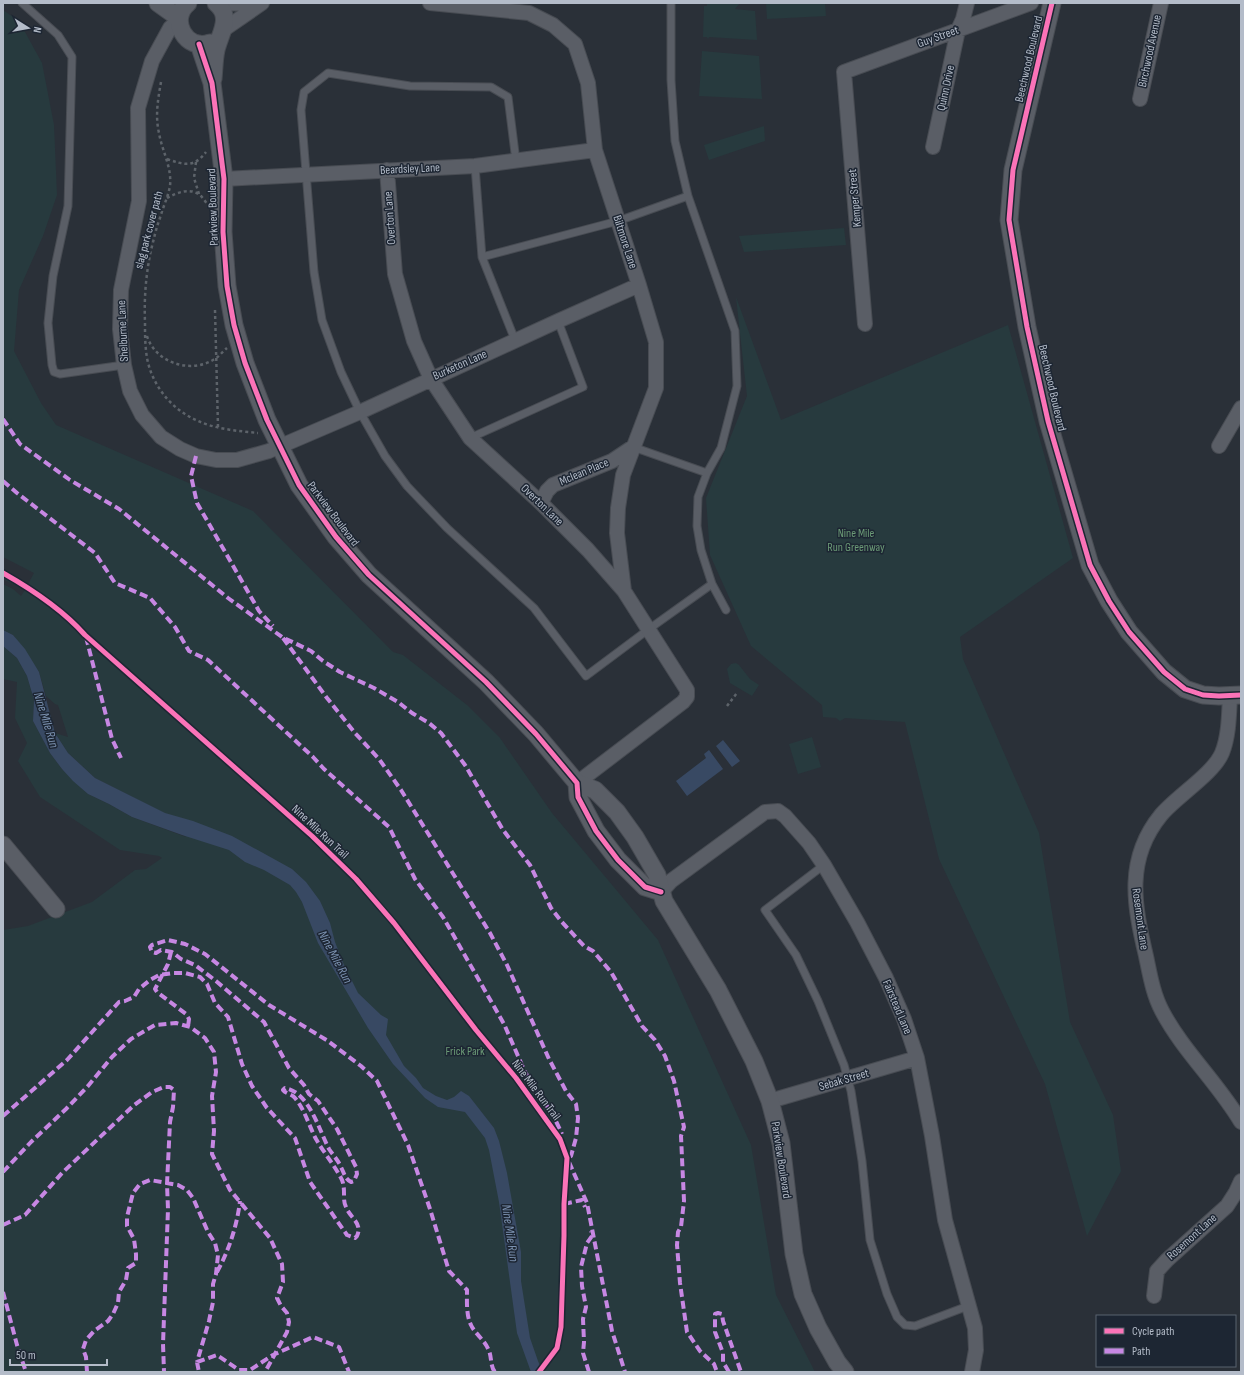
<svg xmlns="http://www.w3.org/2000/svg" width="1244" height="1375" font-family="'Sofia Sans Condensed',sans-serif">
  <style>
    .green { fill: #273a3e }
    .water { fill: #384963 }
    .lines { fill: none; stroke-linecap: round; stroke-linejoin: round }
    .service-casing { stroke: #484c53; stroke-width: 9 }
    .minor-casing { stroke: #484c53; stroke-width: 16 }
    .tertiary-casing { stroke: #484c53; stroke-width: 19 }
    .path { stroke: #5d636a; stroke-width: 2.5; stroke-dasharray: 3 3; stroke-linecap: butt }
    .service { stroke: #5a5e66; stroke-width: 7 }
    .minor { stroke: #5a5e66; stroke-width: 14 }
    .tertiary { stroke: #5a5e66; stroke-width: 17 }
    .quiet { stroke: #c787e3; stroke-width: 4; stroke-dasharray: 8 4; stroke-linecap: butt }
    .cycleway-casing { stroke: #1d2633; stroke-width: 8 }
    .cycleway { stroke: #fb73b8; stroke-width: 5 }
    .labels { text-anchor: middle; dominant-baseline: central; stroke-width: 3; stroke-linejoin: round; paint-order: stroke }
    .street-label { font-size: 12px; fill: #b4bcc9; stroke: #1d2633 }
    .park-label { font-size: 12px; fill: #6b9a76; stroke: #1d2633 }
    .water-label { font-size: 13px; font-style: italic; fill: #7c92b1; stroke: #1d2633 }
  </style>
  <rect width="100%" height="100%" fill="#2a3038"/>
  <!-- green -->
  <path class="green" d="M707 3H740L735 9 755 11 757 40 709 37 708 39 707 37H703L704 6H707Z
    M766 3H825L826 16 767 19Z
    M3 10 19 21 42 63 54 125 57 195 43 236 19 290 14 351 41 403 56 425 253 511 393 652 403 655 467 705 500 738 552 813 658 940 751 1145 776 1295 815 1372H3V930L28 926 92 902 135 870 146 869 162 858 159 856 120 850 40 797 18 761 27 743 15 718 17 682 3 679V646L17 658 27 676 34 700 33 721 50 753 62 769 88 794 109 804 132 817 186 837 138 800 95 778 68 753 55 733 68 737 58 705 55 704 46 696 39 672 13 635 3 630V584L13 589 21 596 25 590 3 579V569L27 586 34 573 3 557Z
    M702 51 759 56 762 99 699 96Z
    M764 126 765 141 709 160 704 145Z
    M844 228 846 245 744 252 739 236Z
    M736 297 781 420 1008 325 1073 558 960 637 963 659 1039 833 1070 1022 1113 1115 1121 1171 1087 1236 1045 1084 939 859 905 722 845 718 840 721 836 718 823 717 822 705 751 646 710 555 706 498 747 396Z
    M736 663 739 665 750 679 759 685 752 696 730 683 727 669 731 664Z
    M812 737 821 767 798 774 789 744Z"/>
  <!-- water -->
  <path class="water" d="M3 630 13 635 25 649 39 672 55 733 68 753 95 778 165 813 193 821 232 836 292 869 306 882 320 901 330 923 335 942 344 965 358 993 381 1015 388 1019 386 1035 404 1066 416 1078 423 1088 436 1096 447 1100 454 1097 461 1091 469 1096 494 1128 499 1141 507 1173 521 1252V1281L530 1338 538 1361 543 1372H531L517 1333 499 1202 489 1150 485 1138 465 1112 438 1107 425 1098 393 1064 368 1028 318 943 302 902 296 892 290 885 264 870 245 862 229 850 182 835 132 817 109 804 88 794 73 781 62 769 50 753 33 721 34 700 27 676 17 658 3 646Z
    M723 740 740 761 732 767 716 746Z
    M709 750 723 769 687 796 676 781 706 758 704 754Z"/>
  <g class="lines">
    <!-- service casing -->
    <g class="service-casing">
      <path id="service" d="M22 3 58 35 72 57 68 206 53 276 48 323 52 365 54 372 60 374 124 365
        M671 3V80L675 141 688 196
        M516 161 508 97 491 87 410 86 328 73 304 92 301 110 314 272 322 320 341 372 360 412 385 456 407 486 447 528 534 608 586 676 649 629 712 584
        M475 166 482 257 515 340
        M482 257 618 221 688 196 735 331 737 386 721 448 707 473 698 497 697 526 701 550 712 584 726 610
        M470 438 583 387 558 321
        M633 447 707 473
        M824 865 765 910 796 955 818 1001 844 1065 851 1091 862 1161 870 1240 887 1294 897 1317 905 1325 915 1326 968 1306"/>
    </g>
    <!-- minor casing -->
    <g class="minor-casing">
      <path id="minor" d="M430 3 529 13 553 25 575 44 588 83 595 150 639 285 656 342V388L623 475 618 508 617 533 624 591
        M218 4 250 3
        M179 20 170 28 152 61 138 108 139 201 121 290 120 329 124 365 130 391 142 415 161 437 180 449 196 456 216 460H237L269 451 360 412 558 321 639 285
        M223 30 262 3
        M1140 99 1161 3
        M933 147 958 30 963 19 967 3
        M387 170 395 274 414 341 431 379 470 438 541 503 588 550 624 591 687 690V697L683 702 577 783
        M224 179 475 166 595 150
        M865 324 844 72 1031 3
        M1219 446 1241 408
        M541 503 547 491 553 485 612 461 633 447
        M1230 696C1229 714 1229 736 1222 753 1213 774 1177 796 1161 815 1125 859 1134 905 1146 956 1150 975 1153 994 1162 1011 1183 1051 1218 1083 1241 1122
        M661 892 671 881 765 812 778 811 785 816 809 843 824 865 857 922 886 978 904 1019 917 1058 932 1136 945 1220 975 1328 976 1350 972 1372
        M770 1101 917 1058
        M1154 1296 1157 1271 1167 1260 1227 1206 1236 1192 1241 1181"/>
    </g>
    <!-- tertiary casing -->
    <g class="tertiary-casing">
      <path id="tertiary" d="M158 3 179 18
        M188 3C168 19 186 52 210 43
        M1052 3 1013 170 1009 220 1027 327 1048 421 1090 565 1109 601 1129 632 1164 672 1185 689 1203 695 1219 696 1241 695
        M199 44 212 83 224 179 223 232 227 286 234 325 245 363 267 420 299 485 336 537 369 575 486 682 536 734 577 783 578 797 596 831 618 860 645 887 661 892
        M213 79C214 69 214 59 216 50 220 33 233 17 216 3
        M577 783 595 790 617 812 635 837 657 875 664 901 718 990 754 1061 770 1101 781 1143 794 1254 803 1294 818 1328 837 1362 845 1372
        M3 845 56 909"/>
    </g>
    <!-- path -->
    <path class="path" d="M161 82C158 99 155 116 159 133 162 151 172 167 170 186 168 197 163 207 160 218 156 228 154 239 151 250 146 274 144 297 145 322 145 334 145 346 147 358 152 385 171 409 196 420 214 429 238 431 258 433
      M167 159C184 165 194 168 206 152
      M196 162 194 178 199 194
      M167 198C178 192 191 187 201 196 204 199 206 203 209 206
      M215 310 218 427
      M147 336C155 362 189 374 213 360 219 357 222 352 227 348
      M727 706 737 693"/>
    <!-- service -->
    <use href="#service" class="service"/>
    <!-- minor -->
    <use href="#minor" class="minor"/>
    <!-- tertiary -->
    <use href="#tertiary" class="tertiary"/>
    <!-- quiet -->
    <path class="quiet" d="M3 419 20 444 70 480 119 509 228 598 282 637 311 651 323 661 340 672 374 688 398 702 412 713 429 723 441 733 465 765 503 830 530 865 551 908 561 921 584 946 593 951 611 972 642 1026 655 1040 665 1056 674 1081 682 1118 684 1127 681 1136 684 1201 681 1227 678 1232 677 1245 680 1283 687 1332 700 1351 714 1364 717 1372
      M196 456 191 476 197 503 259 611 273 626
      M3 481 17 493 95 553 115 583 150 598 175 627 189 651 208 660 313 757 324 769 389 827 415 879 443 917 504 1024 525 1072 554 1117 562 1134
      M86 637 112 739 121 758
      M283 638 327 698 355 733 379 759 401 790 490 933 507 965 549 1059 566 1091 576 1104 578 1118 576 1138 571 1156 567 1158
      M171 952 168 964 155 989 157 992 186 1014 189 1019 188 1027
      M3 1116 67 1060 119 1002 125 1001 134 997 139 989 150 980 159 975 173 973H185L200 977 207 984 215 1003 228 1017 242 1064 252 1086 267 1108 295 1138 310 1182 347 1235 355 1238 357 1236C363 1223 350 1218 346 1207 342 1200 346 1190 342 1180 335 1166 324 1153 316 1139 309 1126 305 1110 295 1098 292 1094 286 1094 283 1090L285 1088C309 1092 319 1130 329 1149 333 1155 338 1160 341 1167 344 1173 345 1179 351 1182L354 1181 357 1174 356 1167 337 1129 318 1101 309 1094 304 1085 289 1068 264 1022 216 981 195 965 181 959 172 952 161 950 156 953 152 952 150 947 152 945 168 940 185 944 205 954 269 1005 328 1041 361 1066 377 1081 408 1145 430 1209 449 1271 467 1290C467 1301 466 1315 471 1325 475 1334 485 1340 489 1351 492 1358 490 1366 495 1372
      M569 1162 587 1203 612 1331 625 1372
      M3 1172 31 1142 66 1109 88 1086 112 1057 131 1039 155 1025 176 1023 190 1027 205 1038 214 1052 216 1072 212 1096 214 1131 212 1154 230 1190 270 1238 282 1264 283 1282 277 1298 281 1306 287 1313 289 1322 287 1332 265 1372
      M564 1204 582 1200 585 1207
      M3 1225 25 1215 62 1173 133 1106 152 1092 164 1087H170L174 1090 173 1107 170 1122 167 1184 168 1209 163 1344 164 1372
      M217 1272C229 1250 237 1226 240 1201
      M3 1292 17 1345 26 1372
      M197 1362 217 1355 239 1370H250L273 1355 313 1337 339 1347 349 1372
      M197 1362 199 1372
      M87 1372 86 1357 83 1349 86 1340 94 1331 108 1321 113 1314 118 1303 119 1292 126 1280 128 1268 136 1263V1254L134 1239 127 1226V1217L133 1193 140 1184 150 1180 178 1185 187 1190 193 1198 208 1232 215 1243 218 1255 216 1274 213 1284V1302L209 1321 197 1362
      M589 1372 583 1353 584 1342 583 1319 586 1307 582 1286 581 1267 587 1243 592 1236 591 1231
      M729 1372 723 1362V1353L715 1332V1314L718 1313 722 1314 723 1321 741 1372"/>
    <!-- cycleway casing -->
    <g class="cycleway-casing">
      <path id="cycleway" d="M1052 3 1013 170 1009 220 1027 327 1048 421 1090 565 1109 601 1129 632 1164 672 1185 689 1203 695 1219 696 1241 695
        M199 44 212 83 224 179 223 232 227 286 234 325 245 363 267 420 299 485 336 537 369 575 486 682 536 734 577 783 578 797 596 831 618 860 645 887 661 892
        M3 573C33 590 62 609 85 635L312 836 356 879 394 923 476 1030 516 1078 560 1139 567 1158 564 1204V1236L561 1327 557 1348 539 1372"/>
    </g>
    <!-- cycleway -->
    <use href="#cycleway" class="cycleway"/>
  </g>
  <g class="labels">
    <!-- street labels -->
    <g class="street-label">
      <text transform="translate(938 37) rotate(-20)">Guy Street</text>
      <text transform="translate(1150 51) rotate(-78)">Birchwood Avenue</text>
      <text transform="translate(1029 59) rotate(-77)">Beechwood Boulevard</text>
      <text transform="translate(946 88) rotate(-78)">Quinn Drive</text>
      <text transform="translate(410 169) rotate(-3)">Beardsley Lane</text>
      <text transform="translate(855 198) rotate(-95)">Kemper Street</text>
      <text transform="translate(213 207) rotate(-92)">Parkview Boulevard</text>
      <text transform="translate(390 218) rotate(-94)">Overton Lane</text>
      <text transform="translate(149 230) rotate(-75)">slag park cover path</text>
      <text transform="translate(625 242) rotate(72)">Biltmore Lane</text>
      <text transform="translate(123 331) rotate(-93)">Shelburne Lane</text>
      <text transform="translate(460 365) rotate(-24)">Burketon Lane</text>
      <text transform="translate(1052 388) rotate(77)">Beechwood Boulevard</text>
      <text transform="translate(584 472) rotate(-23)">Mclean Place</text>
      <text transform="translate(542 505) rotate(44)">Overton Lane</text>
      <text transform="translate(333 514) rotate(53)">Parkview Boulevard</text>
      <text transform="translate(320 832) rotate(43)">Nine Mile Run Trail</text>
      <text transform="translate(1140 919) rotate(82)">Rosemont Lane</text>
      <text transform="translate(897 1007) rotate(67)">Fairstead Lane</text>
      <text transform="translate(844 1080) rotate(-16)">Sebak Street</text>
      <text transform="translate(536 1090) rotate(53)">Nine Mile Run Trail</text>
      <text transform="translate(781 1160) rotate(81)">Parkview Boulevard</text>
      <text transform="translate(1192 1237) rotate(-42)">Rosemont Lane</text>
    </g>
    <!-- park labels -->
    <g class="park-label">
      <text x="856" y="533">Nine Mile<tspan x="856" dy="14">Run Greenway</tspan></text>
      <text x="465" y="1051">Frick Park</text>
    </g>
    <!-- water labels -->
    <g class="water-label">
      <text transform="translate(46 720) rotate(73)">Nine Mile Run</text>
      <text transform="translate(335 957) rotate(62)">Nine Mile Run</text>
      <text transform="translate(510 1233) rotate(82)">Nine Mile Run</text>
    </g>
  </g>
  <!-- border -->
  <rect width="1244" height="1375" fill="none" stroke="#b4bcc9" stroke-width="8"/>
  <!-- legend -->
  <rect x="1096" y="1315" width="140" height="52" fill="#1d2633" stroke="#59626f"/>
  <rect x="1104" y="1328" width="20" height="6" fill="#fb73b8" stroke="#59626f"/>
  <text x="1132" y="1335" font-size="12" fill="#b4bcc9">Cycle path</text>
  <rect x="1104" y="1348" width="20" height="6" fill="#c787e3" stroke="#59626f"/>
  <text x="1132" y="1355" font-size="12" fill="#b4bcc9">Path</text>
  <!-- north arrow -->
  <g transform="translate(28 28) rotate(101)" stroke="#1d2633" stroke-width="3" paint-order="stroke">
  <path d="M0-3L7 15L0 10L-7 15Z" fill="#b4bcc9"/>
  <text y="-6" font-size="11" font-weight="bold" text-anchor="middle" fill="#b4bcc9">N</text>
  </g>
  <!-- scale -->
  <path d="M10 1359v6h97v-6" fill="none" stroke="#b4bcc9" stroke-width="2"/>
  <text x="16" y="1359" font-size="12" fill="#b4bcc9" stroke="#1d2633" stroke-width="3" paint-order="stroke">50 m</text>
</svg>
